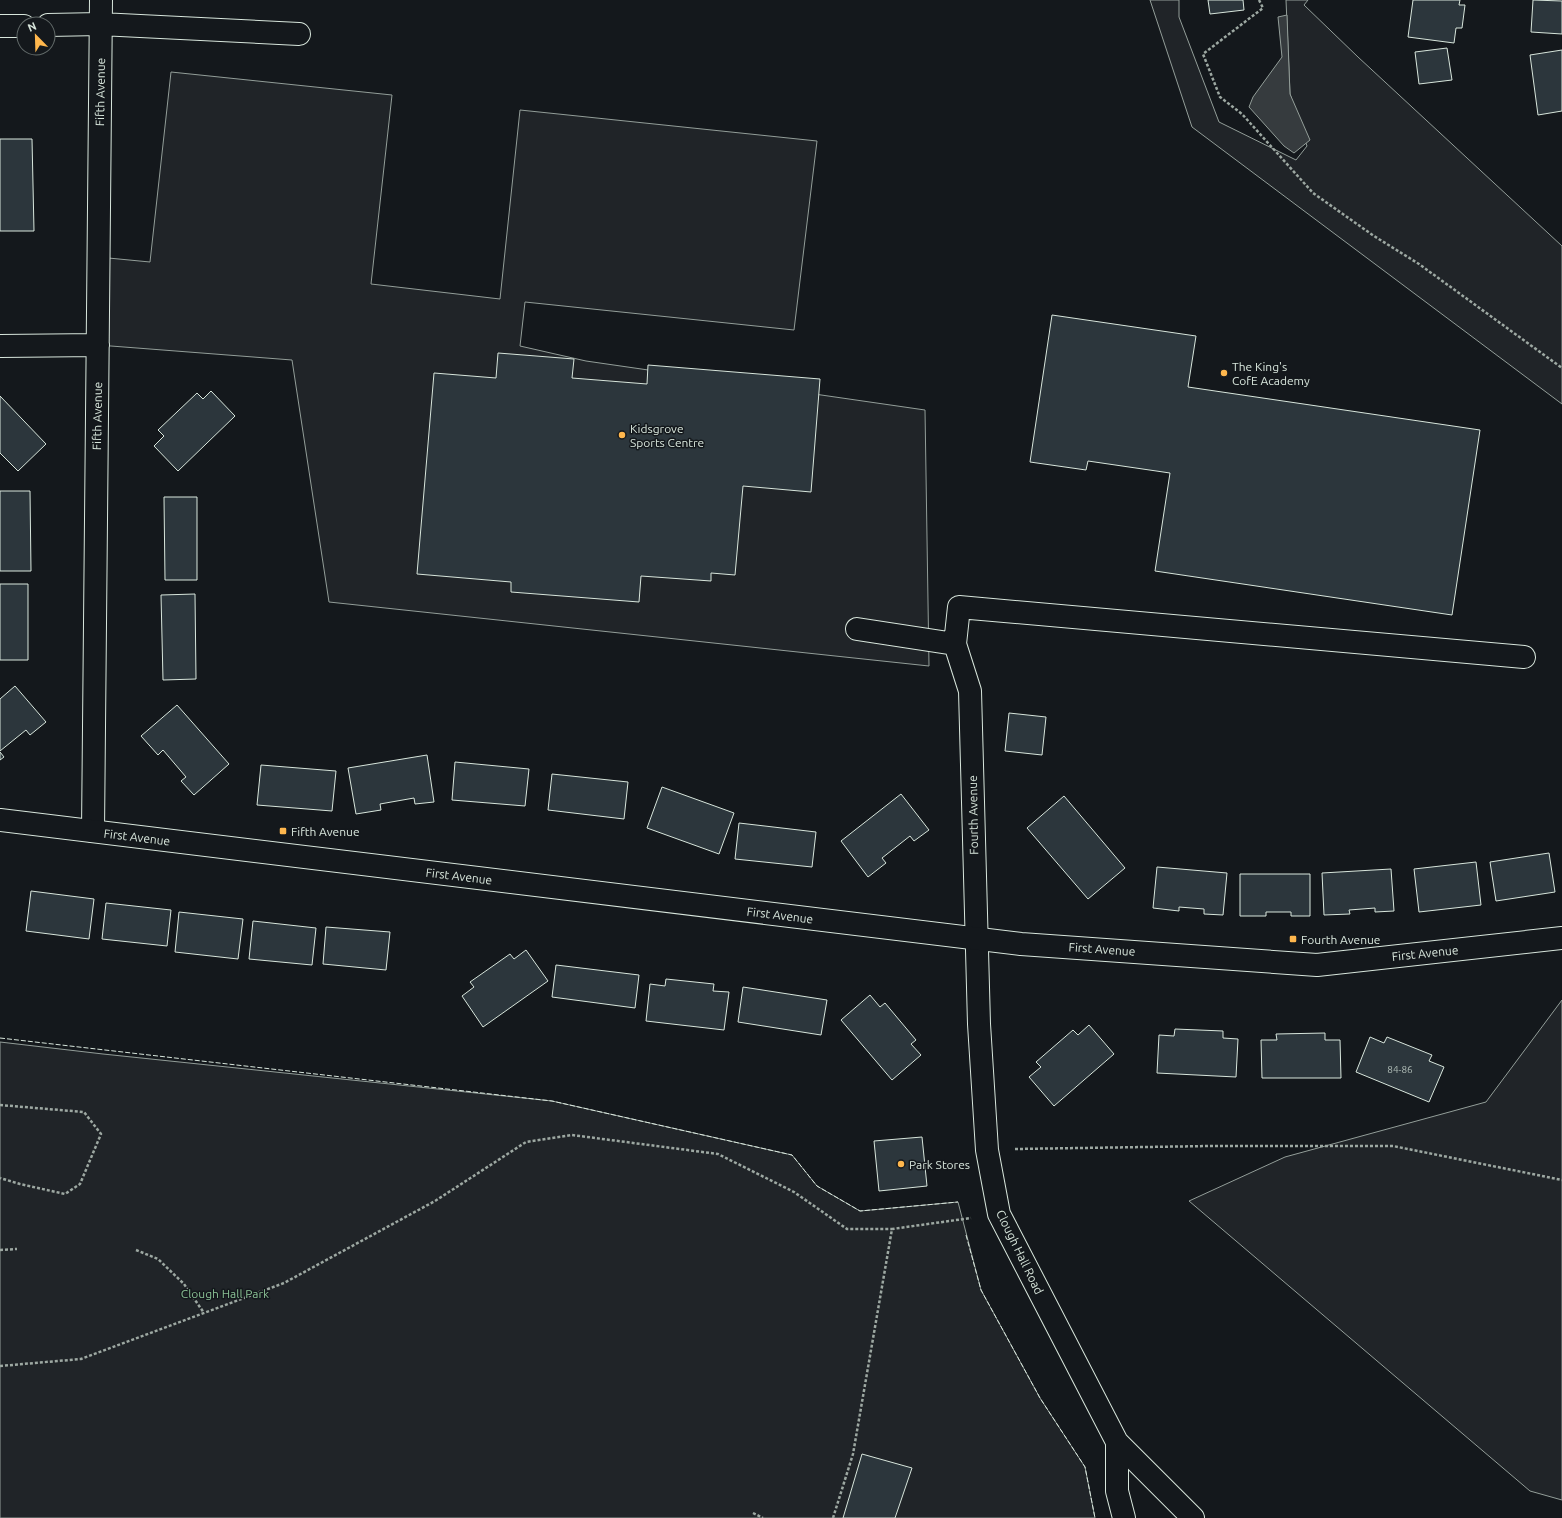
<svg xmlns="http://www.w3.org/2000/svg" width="1562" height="1518" font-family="Ubuntu,sans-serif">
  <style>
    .green { fill: #202428; stroke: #939e99 }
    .water { fill: #363b3e; stroke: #939e99 }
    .building { fill: #2c363c; stroke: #d8e6dc }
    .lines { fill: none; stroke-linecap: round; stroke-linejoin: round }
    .minor-casing { stroke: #d8e6dc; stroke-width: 24 }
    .major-casing { stroke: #d8e6dc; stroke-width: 24 }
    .path { stroke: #9da8a2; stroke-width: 2.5; stroke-dasharray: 3 2; stroke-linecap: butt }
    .minor { stroke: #14181c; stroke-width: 22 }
    .major { stroke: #14181c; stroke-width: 22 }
    .fence { stroke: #d8e6dc; stroke-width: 1; stroke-dasharray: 5 2; stroke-linecap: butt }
    .poi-dot { fill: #ffb74d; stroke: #14181c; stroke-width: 1.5 }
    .labels { text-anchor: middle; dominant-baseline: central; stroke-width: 3; stroke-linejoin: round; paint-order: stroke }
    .number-label { font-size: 10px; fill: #adbab4 }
    .street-label { font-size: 12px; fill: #d8e6dc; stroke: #14181c }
    .poi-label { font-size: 12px; fill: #d8e6dc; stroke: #14181c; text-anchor: start }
    .park-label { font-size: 12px; fill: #8ac095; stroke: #14181c }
  </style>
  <rect width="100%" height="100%" fill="#14181c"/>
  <!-- green -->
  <path class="green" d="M1150 0H1179V17L1219 122 1296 160 1307 146 1290 94 1286 0H1308L1304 5 1358 57 1562 246V404L1192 127Z
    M171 72 392 95 371 284 500 299 520 110 817 141 794 330 525 302 520 346 586 361 925 410 929 666 329 602 292 360 98 345V257L150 262Z
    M1562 1000V1500L1530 1491 1189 1201 1285 1157 1486 1102Z
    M0 1042 103 1054 552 1101 792 1155 817 1186 860 1211 958 1202 981 1290 1040 1398 1085 1467 1095 1518H0Z"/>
  <!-- water -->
  <path class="water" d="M1287 15 1290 94 1310 140 1294 153 1284 146 1249 107 1253 97 1282 57 1278 17Z"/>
  <!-- building -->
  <path class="building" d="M1208 0H1243L1244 10 1210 14Z
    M1413 0H1460L1459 5H1465L1462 28H1456L1454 43 1408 37Z
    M1533 0 1562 1V34L1531 32Z
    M1447 48 1452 80 1419 84 1415 52Z
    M1562 50V111L1538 115 1530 55Z
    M0 139H32L34 231H0Z
    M1052 315 1196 336 1188 387 1480 430 1452 615 1155 571 1170 473 1088 461 1086 470 1030 462Z
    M498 353 574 359 572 378 647 384 648 365 820 379 811 492 743 486 735 575 711 573V581L641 576 639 602 511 592V582L417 574 434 373 496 378Z
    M211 391 235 416 178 471 154 446 164 436 158 430 197 393 203 399Z
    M0 396 46 444 18 471 0 453Z
    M0 491H30L31 571H0Z
    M164 497H197V580H165Z
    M0 584H28V660H0Z
    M195 594 196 679 163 680 161 595Z
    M15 686 46 722 30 735 26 730 0 751V699Z
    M177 705 229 764 194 795 181 781 186 777 163 750 158 755 141 736Z
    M1009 713 1046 717 1042 755 1005 751Z
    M0 752 4 757 0 760Z
    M427 755 434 802 415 804 414 798 380 804 381 810 356 814 348 768Z
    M455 762 529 769 525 806 452 800Z
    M261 765 336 771 332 811 257 805Z
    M552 774 628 782 624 819 548 810Z
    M662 787 734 813 719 854 647 828Z
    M901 794 929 830 914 841 910 836 882 858 886 863 868 877 841 841Z
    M1064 796 1125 868 1088 899 1027 828Z
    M739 823 816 832 812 867 735 859Z
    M1549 853 1555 892 1496 901 1490 862Z
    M1476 862 1481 905 1419 912 1414 869Z
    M1157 867 1227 873 1223 915 1204 914V909L1179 907V911L1153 908Z
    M1391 869 1394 911 1375 912V908L1349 910 1350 914 1324 915 1322 873Z
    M1240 874H1310V916H1291V912H1266V916H1240Z
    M31 891 94 899 89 939 26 931Z
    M106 903 171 910 167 946 102 939Z
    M179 912 243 919 238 959 175 952Z
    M253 921 316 928 312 965 249 959Z
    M326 927 390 932 386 970 323 964Z
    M526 950 548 981 483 1027 462 996 474 987 470 982 510 954 514 959Z
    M556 965 639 975 635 1008 552 997Z
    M666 979 714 984 713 991 729 992 724 1030 646 1021 650 984 665 986Z
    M743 987 827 1000 821 1035 738 1022Z
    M870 995 880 1007 885 1003 916 1040 911 1044 921 1055 892 1080 841 1020Z
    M1089 1025 1114 1054 1054 1106 1029 1077 1041 1067 1036 1062 1073 1030 1078 1035Z
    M1175 1029 1223 1031V1038L1238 1039 1236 1077 1157 1073 1159 1035 1174 1036Z
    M1325 1033V1040H1340L1341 1078H1262L1261 1040H1277L1276 1034Z
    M1370 1037 1384 1043 1387 1037 1432 1055 1429 1061 1444 1067 1429 1102 1356 1072Z
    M922 1137 927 1186 879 1191 874 1141Z
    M862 1454 912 1468 895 1518H843Z"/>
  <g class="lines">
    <!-- minor casing -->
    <g class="minor-casing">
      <path id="minor" d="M48 25 100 24 299 34
        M0 26H24
        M0 346 98 345
        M857 629 955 644
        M93 831 101 0
        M1117 1442V1491L1124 1518
        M1193 1518 1117 1442 999 1214 987 1150 979 1024 970 691 955 644 959 607 1524 657"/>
    </g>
    <!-- major casing -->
    <g class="major-casing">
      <path id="major" d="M0 820 1021 944 1317 965 1562 938"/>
    </g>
    <!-- path -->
    <path class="path" d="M1259 0 1263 8 1203 54 1220 97 1242 114 1313 193 1374 236 1419 264 1562 368
      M0 1105 84 1112 101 1134 80 1184 65 1194 20 1184 0 1178
      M1015 1149 1210 1146H1393L1562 1180
      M0 1250 17 1249
      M136 1250 158 1259 184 1284 204 1313
      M0 1366 81 1359 284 1283 435 1201 526 1142 572 1135 718 1154 794 1192 847 1229H892
      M753 1513 763 1518
      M833 1518 853 1454 892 1229 971 1218"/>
    <!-- minor -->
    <use href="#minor" class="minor"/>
    <!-- major -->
    <use href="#major" class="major"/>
    <!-- fence -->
    <path class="fence" d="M0 1038 552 1101 792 1155 817 1186 860 1211 958 1202
      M966 1235 981 1290 1040 1398 1085 1467 1095 1518"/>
  </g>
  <!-- markers -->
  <g class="poi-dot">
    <circle cx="1224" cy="373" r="4"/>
    <circle cx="622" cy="435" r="4"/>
    <rect x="279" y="827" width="8" height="8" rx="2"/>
    <rect x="1289" y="935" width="8" height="8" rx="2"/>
    <circle cx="901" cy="1164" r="4"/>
  </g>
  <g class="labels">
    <!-- number labels -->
    <g class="number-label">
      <text x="1400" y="1069">84-86</text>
    </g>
    <!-- street labels -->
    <g class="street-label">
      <text transform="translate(100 92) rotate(-89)">Fifth Avenue</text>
      <text transform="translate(97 416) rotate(-89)">Fifth Avenue</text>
      <text transform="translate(973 815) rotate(-91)">Fourth Avenue</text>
      <text transform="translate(137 837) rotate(7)">First Avenue</text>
      <text transform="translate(459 876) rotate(7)">First Avenue</text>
      <text transform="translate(780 915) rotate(7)">First Avenue</text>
      <text transform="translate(1102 949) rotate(4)">First Avenue</text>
      <text transform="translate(1425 953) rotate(-6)">First Avenue</text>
      <text transform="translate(1020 1252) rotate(64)">Clough Hall Road</text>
    </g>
    <!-- poi labels -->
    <g class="poi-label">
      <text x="1232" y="366">The King's<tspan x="1232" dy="14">CofE Academy</tspan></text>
      <text x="630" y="428">Kidsgrove<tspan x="630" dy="14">Sports Centre</tspan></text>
      <text x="291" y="831">Fifth Avenue</text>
      <text x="1301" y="939">Fourth Avenue</text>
      <text x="909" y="1164">Park Stores</text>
    </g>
    <!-- park labels -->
    <g class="park-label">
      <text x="225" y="1293">Clough Hall Park</text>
    </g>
  </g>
  <!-- north arrow -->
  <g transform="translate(36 36) rotate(337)"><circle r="19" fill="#14181c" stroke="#626a69"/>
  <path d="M0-3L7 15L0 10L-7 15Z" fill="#ffb74d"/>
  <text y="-6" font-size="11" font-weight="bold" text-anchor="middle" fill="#d8e6dc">N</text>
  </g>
</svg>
